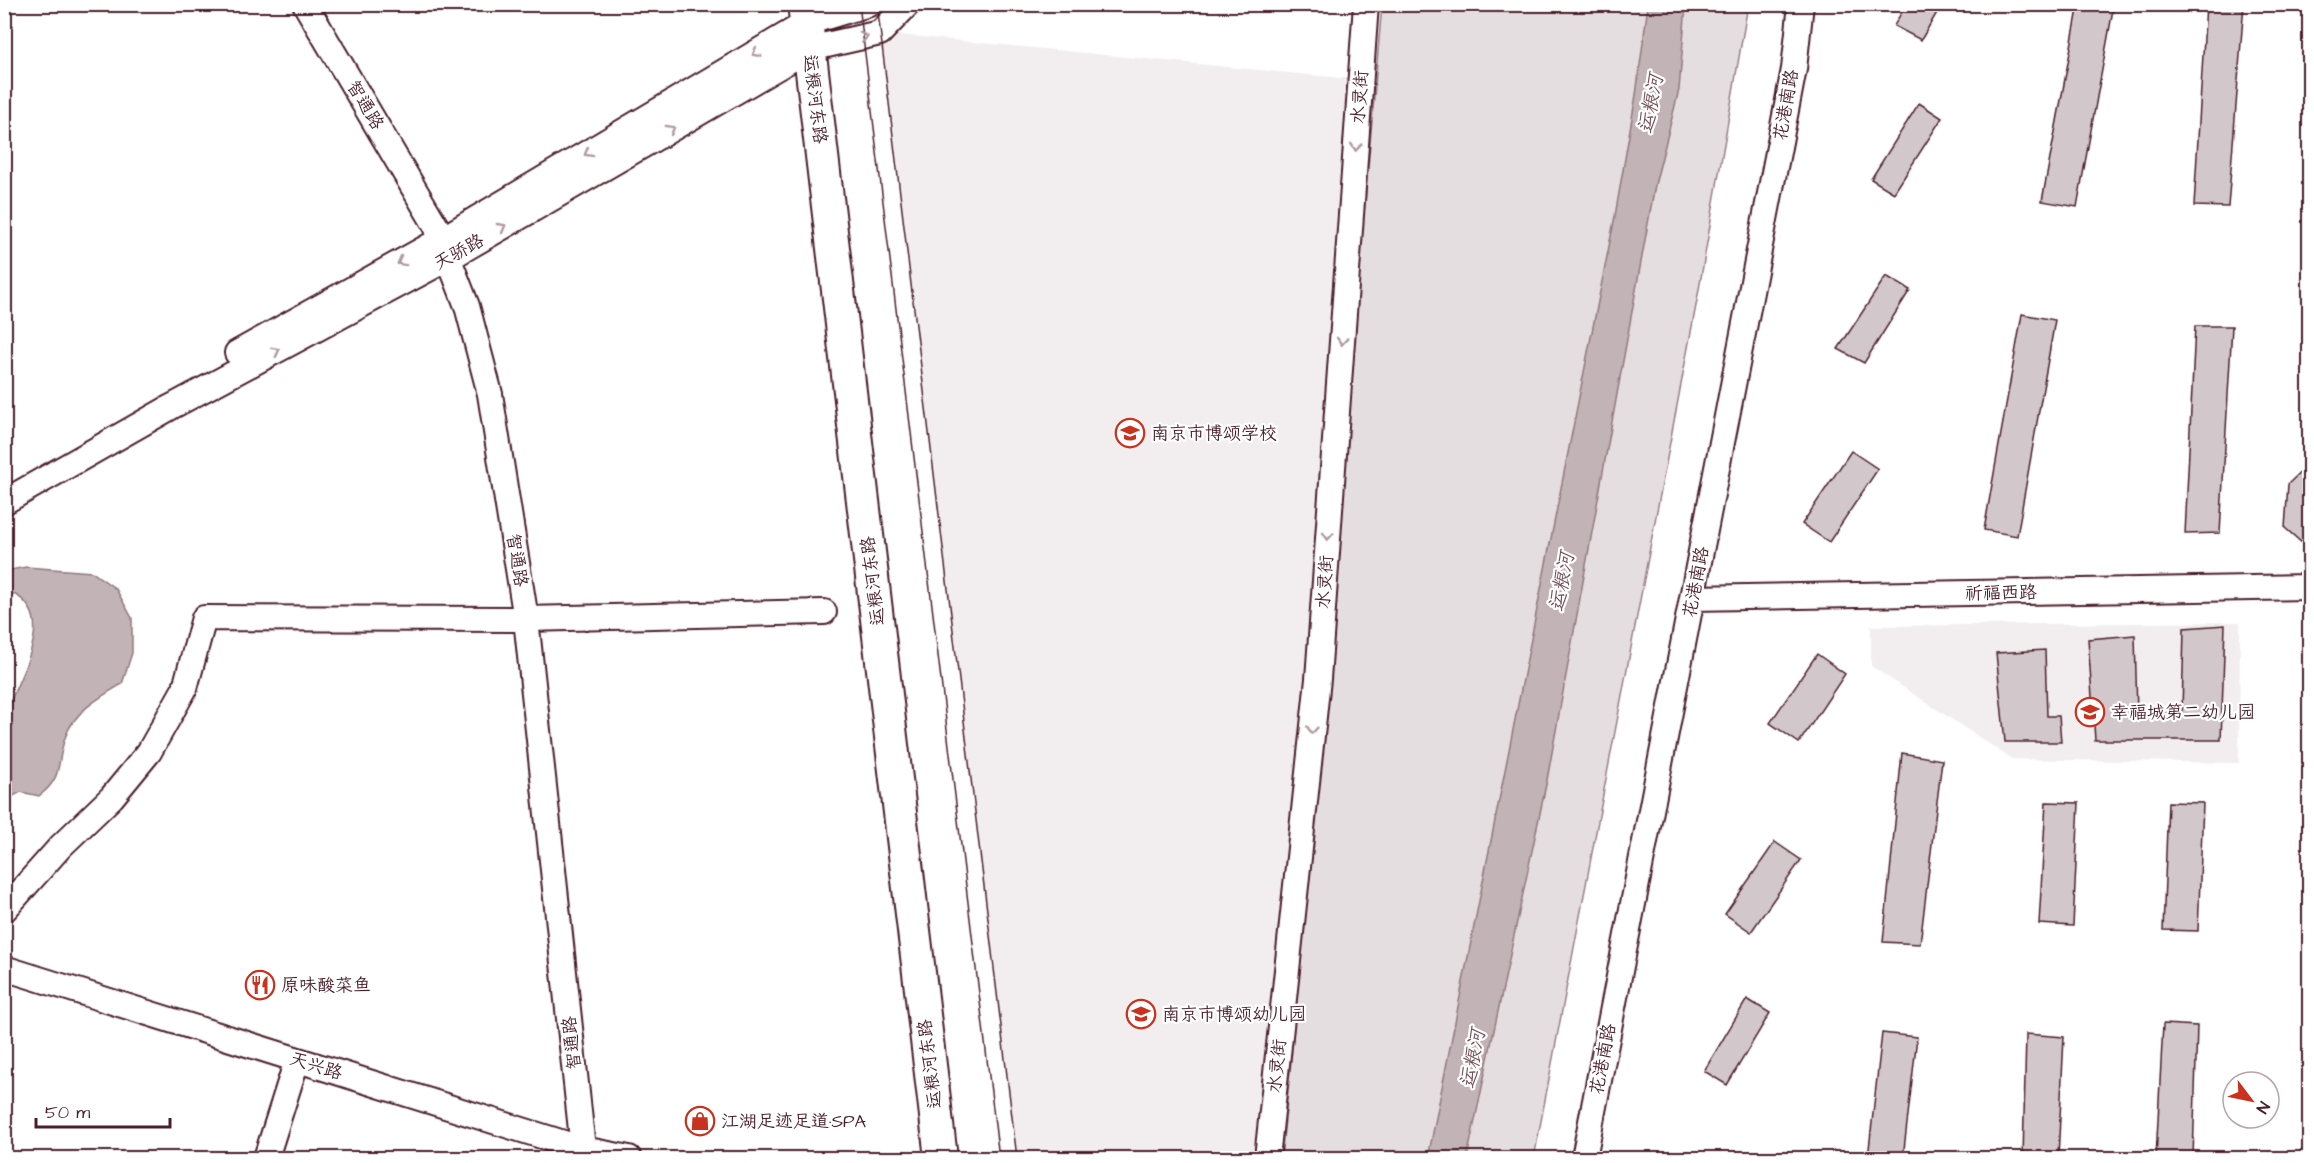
<svg xmlns="http://www.w3.org/2000/svg" width="2314" height="1163" font-family="'Architects Daughter','LXGW WenKai TC',sans-serif">
  <style>
    .built { fill: #f2eeef }
    .green { fill: #e5dee0; stroke: #987e86; stroke-width: 1.5 }
    .water { fill: #c1b3b6; stroke: #91787e; stroke-width: 1.5 }
    .building { fill: #d2c7cb; stroke: #4a1f2b; stroke-width: 1.5 }
    .lines { fill: none; stroke-linecap: round; stroke-linejoin: round }
    .minor-casing { stroke: #4a1f2b; stroke-width: 28 }
    .major-casing { stroke: #4a1f2b; stroke-width: 36 }
    .minor { stroke: #fff; stroke-width: 24 }
    .major { stroke: #fff; stroke-width: 32 }
    .tram { stroke: #4a1f2b; stroke-width: 1.5 }
    .oneway { stroke: #ae9aa0 }
    .labels { text-anchor: middle; dominant-baseline: central; stroke-width: 4.5; stroke-linejoin: round; paint-order: stroke }
    .street-label { font-size: 18px; fill: #4a1f2b; stroke: #fff }
    .poi-label { font-size: 18px; fill: #4a1f2b; stroke: #fff; text-anchor: start }
    .water-label { font-size: 20px; font-style: italic; fill: #74535c; stroke: #fff }
  </style>
  <rect width="100%" height="100%" fill="#fff"/>
  <filter id="ink" filterUnits="userSpaceOnUse"><feTurbulence type="fractalNoise" baseFrequency=".0167" numOctaves="2"/><feDisplacementMap in="SourceGraphic" scale="12" xChannelSelector="R" yChannelSelector="G"/><feConvolveMatrix kernelMatrix="1 2 1 2 8 2 1 2 1" color-interpolation-filters="sRGB"/></filter>
  <g filter="url(#ink)">
    <!-- built -->
    <path class="built" d="M880 33 1361 80 1267 1158H1017Z
      M2240 622 2239 763 2012 759 1871 666V626Z"/>
    <!-- green -->
    <path class="green" d="M1382 5H1748L1698 295 1534 1158H1281L1290 1072Z"/>
    <!-- water -->
    <path class="water" d="M1648 5H1686L1679 90 1655 185 1547 780 1467 1158H1428L1615 216 1636 95Z
      M26 567 92 572 116 589 132 618V653L122 684C100 697 73 712 65 738 56 764 64 777 39 796L21 792 5 800C4 791 6 781 6 773 6 757 2 739 4 722 10 686 63 620 14 594L5 597V571Z"/>
    <!-- building -->
    <path class="building" d="M1906 4H1942L1921 40 1894 26Z
      M2079 4H2114L2077 207 2042 201Z
      M2206 4H2244L2228 207 2194 206Z
      M1919 103 1942 118 1894 193 1871 179Z
      M1886 276 1910 290 1864 363 1838 349Z
      M2022 314 2055 320 2017 536 1984 530Z
      M2195 326H2232L2220 533 2185 534Z
      M1851 451 1878 469 1829 542 1802 524Z
      M2310 463V550L2285 528 2288 484Z
      M2225 625 2221 740H2095L2088 639 2135 635 2137 714 2182 713 2184 628Z
      M2045 650 2047 716H2059L2061 742H2005L1996 653Z
      M1817 654 1845 674 1799 743 1770 723Z
      M1902 753 1942 760 1920 944 1883 942Z
      M2046 802 2079 803 2073 926 2039 924Z
      M2168 802 2203 803 2198 931 2163 930Z
      M1775 842 1801 860 1751 932 1725 914Z
      M1747 999 1770 1013 1727 1085 1704 1071Z
      M2163 1024 2197 1026 2193 1158H2156Z
      M1882 1033 1917 1037 1903 1158H1868Z
      M2026 1034 2064 1037 2058 1158H2023Z"/>
    <g class="lines">
      <!-- minor casing -->
      <g class="minor-casing">
        <path id="minor" d="M305 4 436 226 467 306 490 394 526 619 584 1158
          M237 353 442 239 806 23 869 4
          M4 502 171 407 449 258 809 49 880 33 908 4
          M1693 598 2310 587
          M4 910 61 846 112 797 149 752 185 688 204 618 526 619 824 612
          M4 968 583 1149 629 1158
          M266 1158 297 1060
          M1267 1158 1318 679 1366 4
          M1584 1158 1794 69 1801 4"/>
      </g>
      <!-- major casing -->
      <g class="major-casing">
        <path id="major" d="M804 4 941 1158"/>
      </g>
      <!-- minor -->
      <use href="#minor" class="minor"/>
      <!-- major -->
      <use href="#major" class="major"/>
      <!-- tram -->
      <path class="tram" d="M859 4 999 1158
        M877 4 1017 1158"/>
    </g>
    <!-- one-way arrows -->
    <defs><path id="oneway-chevron" d="M-2-3.5L2.5 0L-2 3.5" fill="none" stroke-width="1.6" stroke-linecap="round" stroke-linejoin="round" transform="scale(1.5)"/></defs>
    <g class="oneway">
      <use href="#oneway-chevron" transform="translate(864 37) rotate(-13)"/>
      <use href="#oneway-chevron" transform="translate(756 53) rotate(149)"/>
      <use href="#oneway-chevron" transform="translate(671 129) rotate(-30)"/>
      <use href="#oneway-chevron" transform="translate(1356 147) rotate(94)"/>
      <use href="#oneway-chevron" transform="translate(588 153) rotate(149)"/>
      <use href="#oneway-chevron" transform="translate(502 227) rotate(-30)"/>
      <use href="#oneway-chevron" transform="translate(401 262) rotate(151)"/>
      <use href="#oneway-chevron" transform="translate(1342 341) rotate(94)"/>
      <use href="#oneway-chevron" transform="translate(276 351) rotate(-28)"/>
      <use href="#oneway-chevron" transform="translate(1328 536) rotate(94)"/>
      <use href="#oneway-chevron" transform="translate(1312 730) rotate(96)"/>
    </g>
  </g>
  <!-- icons -->
  <defs>
    <g id="school-ring" transform="scale(1.5)"><circle r="9.5" fill="#fff" stroke="#c8321e" stroke-width="1.5"/><path d="M0-5L7-2L0 1L-7-2ZM-4 1L0 2.5L4 1V4Q0 6-4 4Z" fill="#c8321e"/></g>
    <g id="restaurant-ring" transform="scale(1.5)"><circle r="9.5" fill="#fff" stroke="#c8321e" stroke-width="1.5"/><path d="M-5-6h1v4h1v-4h1v4h1v-4h1v5L-1.5 .5V6h-2V.5L-5-1ZM5-6V6H3V1.5H1.5Q1.5-4 5-6Z" fill="#c8321e"/></g>
    <g id="shop-ring" transform="scale(1.5)"><circle r="9.5" fill="#fff" stroke="#c8321e" stroke-width="1.5"/><path d="M-5-2.5h2.3a2.7 3.5 0 0 1 5.4 0H5L5.5 6h-11ZM-1.5-2.5h3a1.5 2.3 0 0 0-3 0Z" fill="#c8321e"/></g>
  </defs>
  <g fill-rule="evenodd">
    <use href="#school-ring" x="1130" y="433"/>
    <use href="#school-ring" x="2090" y="712"/>
    <use href="#restaurant-ring" x="260" y="985"/>
    <use href="#school-ring" x="1141" y="1014"/>
    <use href="#shop-ring" x="700" y="1121"/>
  </g>
  <g class="labels">
    <!-- street labels -->
    <g class="street-label">
      <text transform="translate(1360 97) rotate(-86)">水灵街</text>
      <text transform="translate(815 99) rotate(83)">运粮河东路</text>
      <text transform="translate(365 105) rotate(59)">智通路</text>
      <text transform="translate(1786 105) rotate(-80)">花港南路</text>
      <text transform="translate(459 252) rotate(-29)">天骄路</text>
      <text transform="translate(517 560) rotate(81)">智通路</text>
      <text transform="translate(873 581) rotate(-97)">运粮河东路</text>
      <text transform="translate(1325 582) rotate(-86)">水灵街</text>
      <text transform="translate(1696 582) rotate(-79)">花港南路</text>
      <text transform="translate(2001 593) rotate(-1)">祈福西路</text>
      <text transform="translate(572 1043) rotate(-96)">智通路</text>
      <text transform="translate(1603 1059) rotate(-79)">花港南路</text>
      <text transform="translate(930 1064) rotate(-97)">运粮河东路</text>
      <text transform="translate(316 1066) rotate(17)">天兴路</text>
      <text transform="translate(1277 1066) rotate(-84)">水灵街</text>
    </g>
    <!-- poi labels -->
    <g class="poi-label">
      <text x="1151" y="433">南京市博颂学校</text>
      <text x="2111" y="712">幸福城第二幼儿园</text>
      <text x="281" y="985">原味酸菜鱼</text>
      <text x="1162" y="1014">南京市博颂幼儿园</text>
      <text x="721" y="1121">江湖足迹足道·SPA</text>
    </g>
    <!-- water labels -->
    <g class="water-label">
      <text transform="translate(1651 104) rotate(-79)">运粮河</text>
      <text transform="translate(1562 582) rotate(-79)">运粮河</text>
      <text transform="translate(1473 1059) rotate(-79)">运粮河</text>
    </g>
  </g>
  <!-- margin -->
  <rect width="2314" height="1163" fill="none" stroke="#fff" stroke-width="24"/>
  <rect x="12" y="12" width="2290" height="1139" fill="none" stroke="#4a1f2b" stroke-width="2" filter="url(#ink)"/>
  <!-- north arrow -->
  <g transform="translate(2251 1100) rotate(122)"><circle r="28" fill="#ffffff" stroke="#b7a5aa" stroke-width="1.5"/>
  <path d="M0-4.5L10 22L0 15L-10 22Z" fill="#c8321e"/>
  <text y="-9" font-size="16" font-weight="bold" text-anchor="middle" fill="#4a1f2b">N</text>
  </g>
  <!-- scale -->
  <path d="M36 1118v9h134v-9" fill="none" stroke="#4a1f2b" stroke-width="3"/>
  <text x="45" y="1118" font-size="18" fill="#4a1f2b" stroke="#ffffff" stroke-width="4.5" paint-order="stroke">50 m</text>
</svg>
